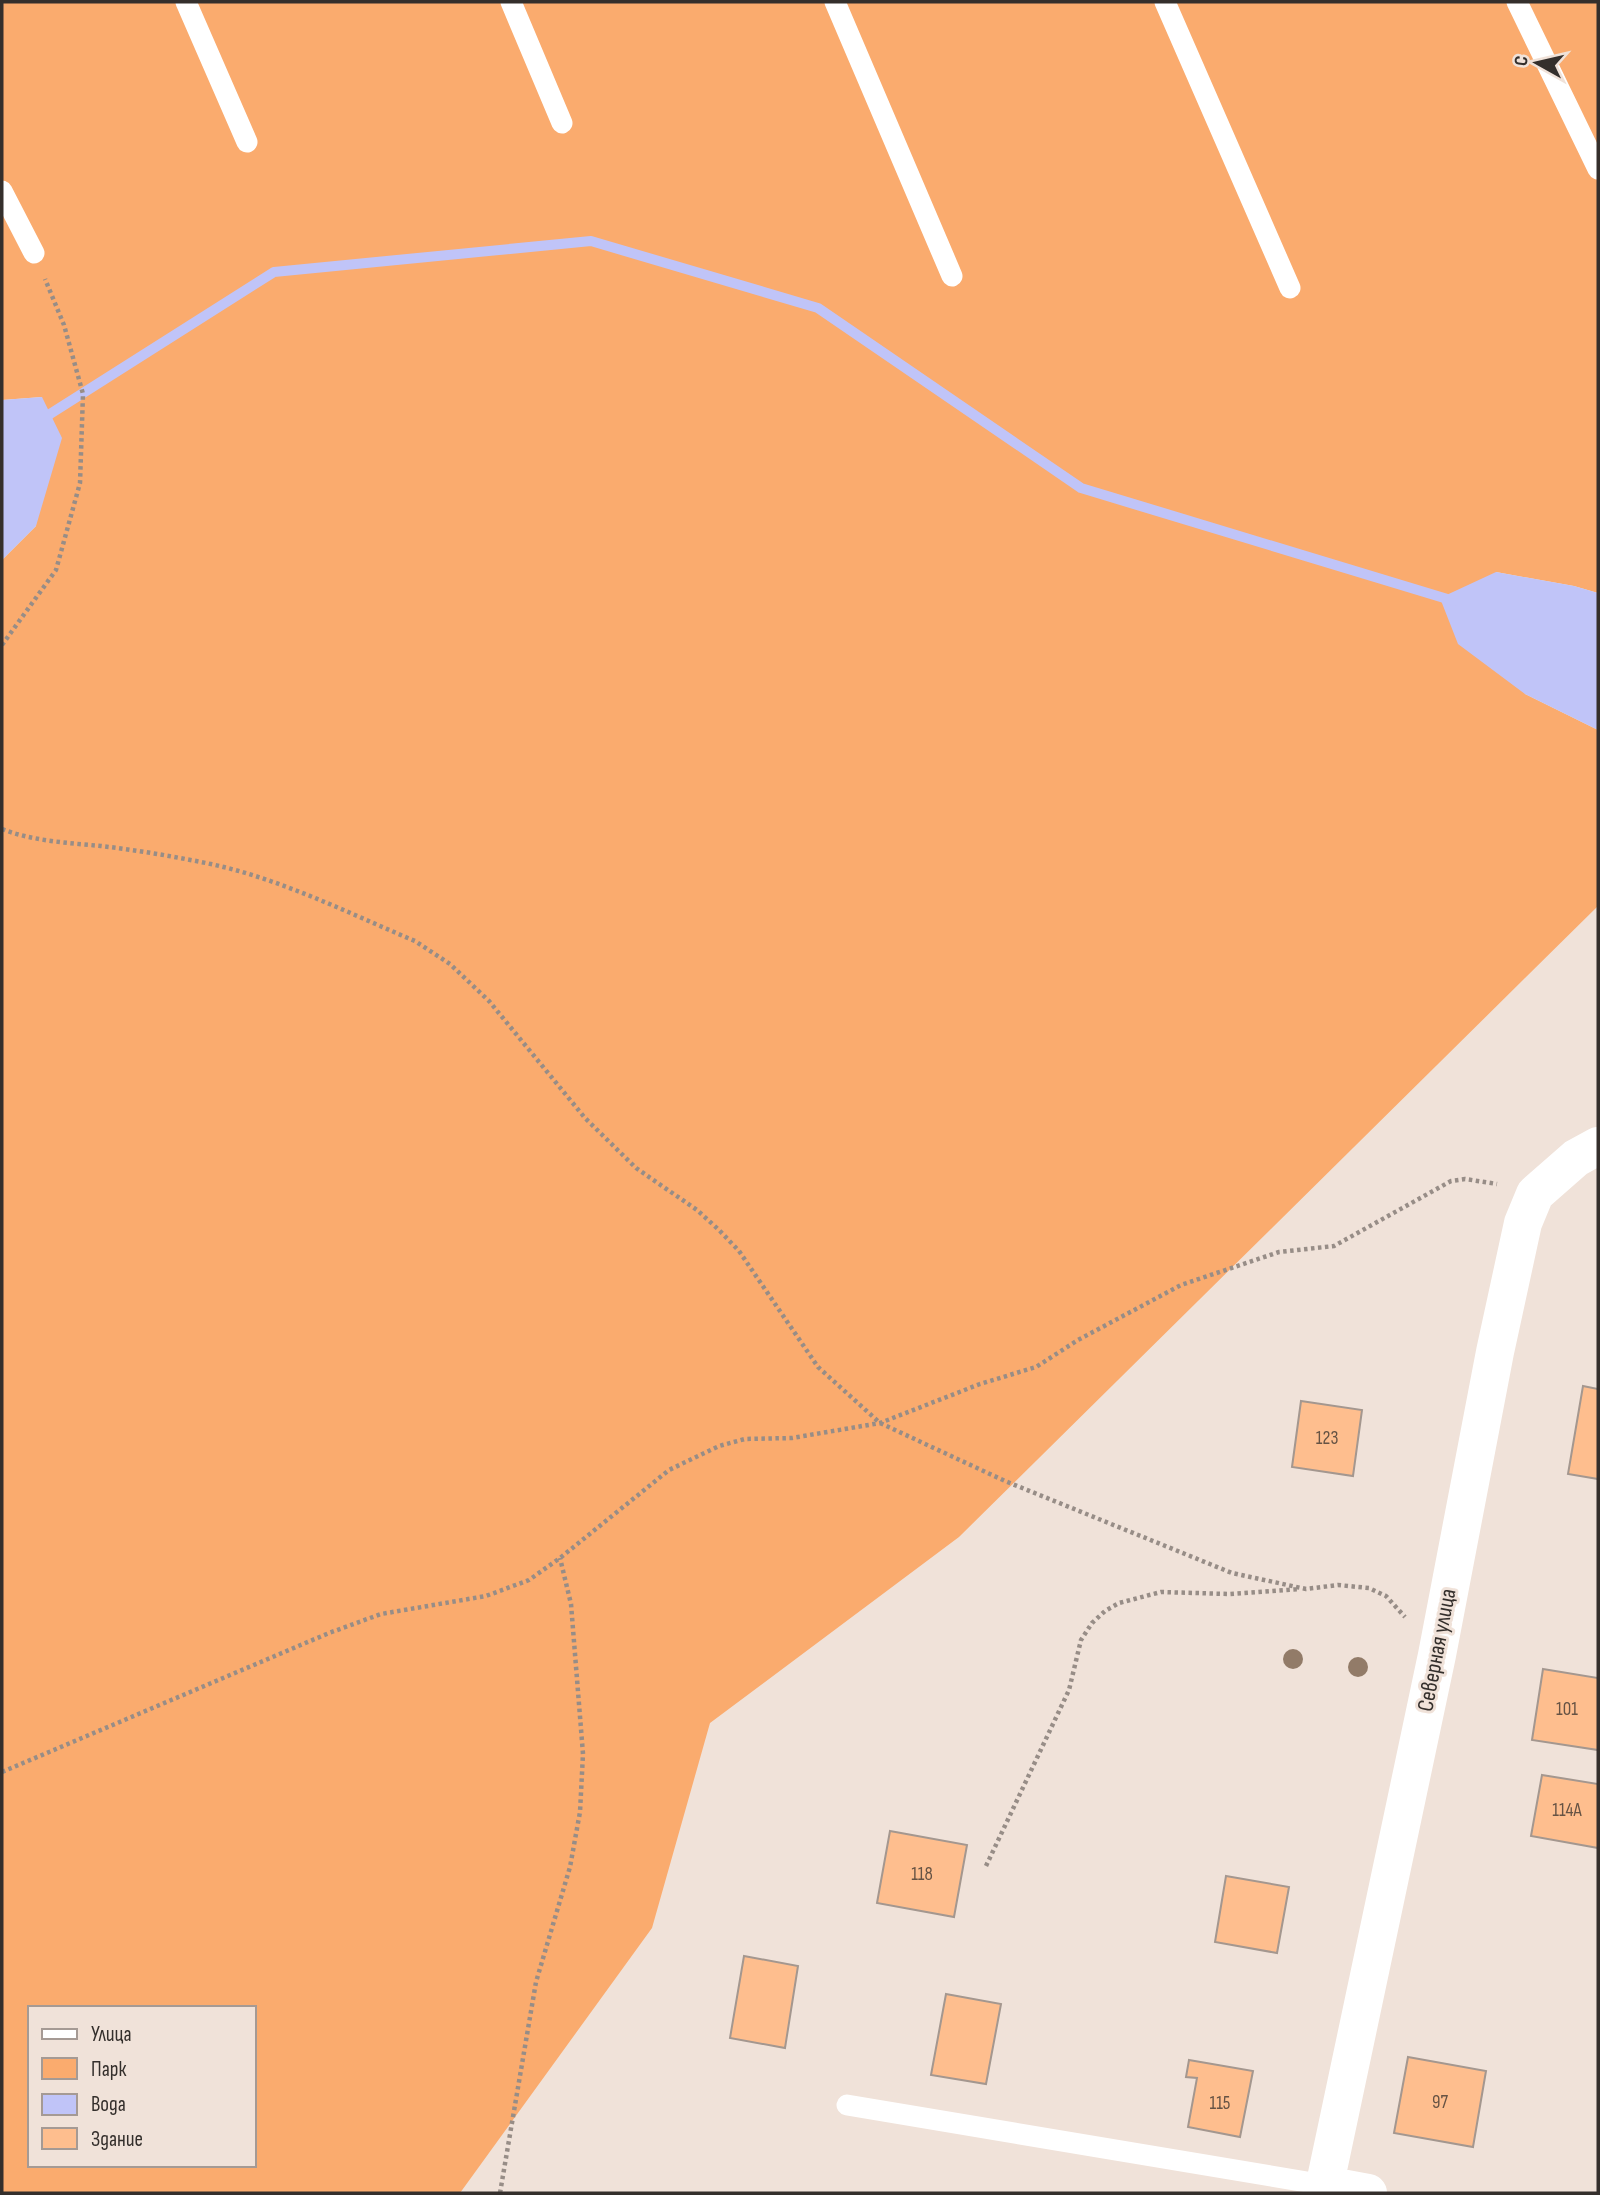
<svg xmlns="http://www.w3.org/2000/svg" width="1600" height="2195" font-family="'Sofia Sans Condensed',sans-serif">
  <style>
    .green { fill: #faab6e; fill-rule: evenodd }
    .water { fill: #c0c4f8 }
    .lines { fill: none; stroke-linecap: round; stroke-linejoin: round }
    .stream { stroke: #c0c4f8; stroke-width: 10 }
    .building { fill: #febe8e; stroke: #a4978f; stroke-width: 2 }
    .path { stroke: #978d87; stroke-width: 4.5; stroke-dasharray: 3.5 3.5; stroke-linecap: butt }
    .service { stroke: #fff; stroke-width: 21 }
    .minor { stroke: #fff; stroke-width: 38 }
    .tree { fill: #927b68 }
    .labels { text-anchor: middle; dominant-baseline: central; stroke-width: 6; stroke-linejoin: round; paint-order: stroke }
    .number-label { font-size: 19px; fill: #665344 }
    .street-label { font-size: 23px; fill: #342f2c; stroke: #f0e2d9 }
  </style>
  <rect width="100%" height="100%" fill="#f0e2d9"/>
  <!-- green -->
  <path class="green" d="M2 2H1598V593L1574 586 1496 572 1525 694 1598 730V906L959 1537 710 1723 652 1928 460 2193H2V560L36 526 42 397 2 400ZM30 2008H254V2165H30Z"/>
  <!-- water -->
  <path class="water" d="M42 397 62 438 36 526 2 560V400Z
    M1496 572 1574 586 1598 593V730L1525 694 1458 644 1440 598Z"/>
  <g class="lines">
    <!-- stream -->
    <path class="stream" d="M41 423 50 414 274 272 591 241 818 308 1081 488 1454 601"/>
  </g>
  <!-- building -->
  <path class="building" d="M1583 1386 1598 1389V1479L1568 1474Z
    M1301 1401 1362 1410 1353 1476 1292 1467Z
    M1543 1669 1598 1678V1750L1532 1740Z
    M1542 1775 1598 1784V1848L1531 1836Z
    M890 1831 967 1845 954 1917 877 1903Z
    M1226 1876 1289 1887 1277 1953 1215 1942Z
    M744 1956 798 1966 785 2048 730 2038Z
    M946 1994 1001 2004 986 2084 931 2075Z
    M1408 2057 1486 2071 1473 2147 1394 2133Z
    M1189 2060 1253 2071 1240 2137 1188 2127 1197 2078 1186 2077Z"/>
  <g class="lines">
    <!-- path -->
    <path class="path" d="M2 645 56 570 80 483 83 394 64 325 45 279
      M2 829C32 841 69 843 101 846 136 850 171 856 206 863 279 878 346 912 415 941L450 964 489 1001 585 1118 636 1168 697 1210 719 1230 739 1251 818 1367 880 1423 1005 1481 1232 1573 1306 1589 1338 1585 1369 1588 1386 1596 1405 1617
      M2 1772 329 1633 381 1614 486 1596 529 1580 560 1558 669 1470 719 1446 745 1439 792 1438 880 1423 980 1384 1036 1367 1078 1340 1181 1285 1279 1252 1334 1246 1451 1181 1465 1179 1497 1184
      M986 1866 1069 1690 1081 1640 1092 1623 1105 1611 1119 1603 1161 1592 1229 1594 1300 1589
      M500 2193 536 1982 570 1867 580 1812 583 1754 571 1604 560 1558"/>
    <!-- service -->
    <path class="service" d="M186 2 247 142
      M511 2 562 123
      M835 2 952 276
      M1165 2 1290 288
      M1517 2 1598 169
      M2 191 34 253
      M847 2105 1325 2185"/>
    <!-- minor -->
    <path class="minor" d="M1325 2185 1368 2193
      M1323 2193 1437 1655 1495 1352 1523 1223 1535 1194 1576 1158 1598 1146"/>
  </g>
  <!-- trees -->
  <g class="tree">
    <circle cx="1293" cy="1659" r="10"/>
    <circle cx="1358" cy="1667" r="10"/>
  </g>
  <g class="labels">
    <!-- number labels -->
    <g class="number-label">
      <text x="1327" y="1438">123</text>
      <text x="1567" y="1709">101</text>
      <text x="1567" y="1810">114А</text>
      <text x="922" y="1874">118</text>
      <text x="1440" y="2102">97</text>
      <text x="1220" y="2103">115</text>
    </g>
    <!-- street labels -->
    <g class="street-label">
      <text transform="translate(1437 1650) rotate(-79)">Северная улица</text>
    </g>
  </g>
  <!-- border -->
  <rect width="1600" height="2195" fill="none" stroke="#342f2c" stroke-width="7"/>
  <!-- legend -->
  <rect x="28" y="2006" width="228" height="161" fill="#f0e2d9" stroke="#a59a94" stroke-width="2"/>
  <rect x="42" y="2029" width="35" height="10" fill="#ffffff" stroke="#a59a94" stroke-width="2"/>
  <text x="91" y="2041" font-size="21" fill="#342f2c">Улица</text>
  <rect x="42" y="2058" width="35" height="21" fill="#faab6e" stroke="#a59a94" stroke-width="2"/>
  <text x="91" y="2076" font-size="21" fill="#342f2c">Парк</text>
  <rect x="42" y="2094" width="35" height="21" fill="#c0c4f8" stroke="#a59a94" stroke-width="2"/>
  <text x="91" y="2111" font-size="21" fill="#342f2c">Вода</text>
  <rect x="42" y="2128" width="35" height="21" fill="#febe8e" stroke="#a59a94" stroke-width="2"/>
  <text x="91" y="2146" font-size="21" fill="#342f2c">Здание</text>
  <!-- north arrow -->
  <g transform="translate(1537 63) rotate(278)" stroke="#f0e2d9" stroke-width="5" paint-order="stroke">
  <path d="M0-5L12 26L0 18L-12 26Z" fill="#342f2c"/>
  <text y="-10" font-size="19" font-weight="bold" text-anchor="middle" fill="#342f2c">С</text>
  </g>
</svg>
